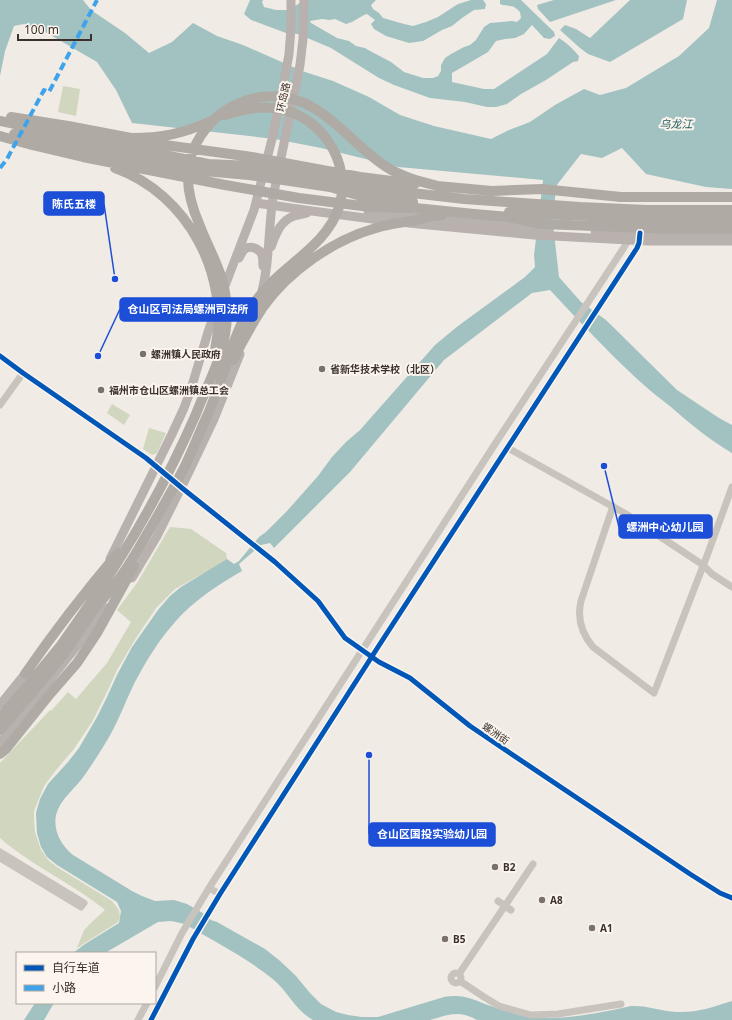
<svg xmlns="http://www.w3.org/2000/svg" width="732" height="1020" font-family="'Noto Sans','Noto Sans SC',sans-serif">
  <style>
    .green { fill: #d1d6bf }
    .water { fill: #a1c2c1 }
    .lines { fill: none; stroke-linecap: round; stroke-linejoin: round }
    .minor { stroke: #c9c3be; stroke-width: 7 }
    .major { stroke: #b8b1ad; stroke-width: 9 }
    .highway { stroke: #afaaa4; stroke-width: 10 }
    .quiet { stroke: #3fa3eb; stroke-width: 4; stroke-dasharray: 8 4; stroke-linecap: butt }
    .cycleway-casing { stroke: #fbf5ee; stroke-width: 8 }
    .cycleway { stroke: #0057b8; stroke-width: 5 }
    .poi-dot { fill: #7a716c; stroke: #fbf5ee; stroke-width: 1.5 }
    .labels { text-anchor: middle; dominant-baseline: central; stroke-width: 4; stroke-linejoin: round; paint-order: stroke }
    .street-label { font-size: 10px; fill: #3b302b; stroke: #fbf5ee }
    .poi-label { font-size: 10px; font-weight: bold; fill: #3b302b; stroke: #fbf5ee; text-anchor: start }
    .water-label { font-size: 11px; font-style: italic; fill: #1f5a5e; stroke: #fbf5ee }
    .leader { fill: none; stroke: #1d4ed8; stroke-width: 1.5 }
    .callout-dot { fill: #1d4ed8; stroke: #fbf5ee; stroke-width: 1.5 }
    .callout { fill: #1d4ed8; stroke: #1d4ed8; stroke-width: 1.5 }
    .callout-label { font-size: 11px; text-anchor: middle; font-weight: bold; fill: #fff }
  </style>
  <rect width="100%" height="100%" fill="#f0ebe5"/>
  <!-- green -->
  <path class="green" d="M63 86 80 89 76 116 58 112Z
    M112 404 130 415 124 425 107 413Z
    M149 428 166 433 157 453 152 455 143 449Z
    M170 527 191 529 226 553 227 559 205 573 202 574 175 589 156 608 136 638 117 670 107 692 92 722 73 750 56 770 44 786 34 811V822L35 832 41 850 49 861 60 869 112 901 119 910 120 917 118 922 77 948 84 930 93 921 105 910C72 883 32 866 0 838V763C16 745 34 728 50 710L51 711 68 692 76 699 107 663 131 622 117 610 137 583Z"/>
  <!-- water -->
  <path class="water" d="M0 0H83L91 10 125 33 149 53 172 42 193 23 217 36 243 45 302 71 333 81 369 97 400 115 434 126 491 139 509 130 530 122 555 105 584 89 600 95 626 88 679 56 709 28 717 0H732V189L706 187 646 174 622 148 602 158 581 154 556 186 553 224 559 277 581 302 606 320 677 390 719 418 732 425V453C710 440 690 424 671 407 659 398 647 388 636 378 606 350 578 320 550 290L532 293 444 360 350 472 274 548 270 543 261 545 239 564 242 571C218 585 194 600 175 622 159 640 146 661 135 682 126 700 119 720 109 737 101 751 93 763 84 776 75 789 60 799 56 815 53 831 61 845 73 855L132 891 142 896 155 901 174 900 187 904 208 916 211 920 217 922 265 949 279 960 296 976 310 993 321 1004 336 1012 348 1015 362 1017H378L444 997C448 996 452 996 456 996 466 996 475 1000 485 1004 500 1009 516 1015 532 1017 559 1020 586 1015 613 1010 619 1009 625 1007 631 1006 646 1005 661 1011 676 1012 697 1013 713 1007 732 1001V1020H477C473 1018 469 1016 465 1015 453 1012 441 1017 430 1020H313C296 1011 288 992 274 980 247 958 215 942 185 924L171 921 158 922 105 953H73L85 944 119 923 121 911 117 902 57 865 47 857 41 847 37 833 36 813 40 799 48 784 68 762 79 748 97 717 107 697 117 675 132 647 158 610 170 596 181 587 227 559 234 564 239 561 259 537 266 532 287 511 318 476 332 457 346 442 360 430 435 345 458 326 525 277 535 267 534 255 543 180 398 167 321 148 275 139 132 123 116 90 97 62 40 29 24 24 14 26 5 51 0 76Z
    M250 0H263L262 2 264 7 276 10H289L304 0H376L371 5 373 9 379 13 383 18 404 24 413 26 426 22 438 17 458 4 471 0H483L486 4 485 9 474 10 462 18 452 26 442 30 423 41 409 43 386 36 374 29 371 24 375 20 367 14 364 15 352 22 346 24 335 19 330 20 322 19 310 21 311 23 337 38 349 41 356 46 365 48 370 51 391 62 404 72 423 78H433L438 76 441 71V65L445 58 451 54 464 47 470 45 476 40 484 27 490 23 512 21 517 22 521 18 520 12C517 9 514 6 510 6 506 5 504 6 500 4V0H521L554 32 555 36 550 39 544 38 532 25 524 34 515 38 505 39 496 41 488 52 452 73V82L484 89H494L547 54 559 38C567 43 573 49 579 56L578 61 573 62 546 80 521 94 507 104 496 107H487L465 102 430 98 394 85 379 78 331 48 298 34 286 33 251 20 244 14Z
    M554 0H616L550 22 538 9 537 5Z
    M630 0H687L683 19 610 62 588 54 580 48 560 30 565 25 576 29 590 38Z
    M35 1003H54L44 1020H24Z"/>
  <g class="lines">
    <!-- minor -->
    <path class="minor" d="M0 356 23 373 146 458 182 488 275 562 318 601 345 638 355 645 379 662 410 678 470 726 498 745 595 810 690 874 720 893 732 898
      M0 405 23 373
      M508 448 626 514 703 565 712 574 732 587
      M613 506 581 601C577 618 582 634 593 647L654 693 708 553 732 487
      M0 852 84 903 81 907 0 858
      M220 894 209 888 495 444 623 249 626 244 627 235
      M498 901 511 910
      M451 978a5 5 0 1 1 10 0a5 5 0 1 1-10 0Z
      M459 974 533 864
      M460 981 484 997 499 1006 531 1015 558 1014 621 1004
      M155 987 182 933 209 888
      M138 1020 147 1003
      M151 1020 193 939 220 894 378 647 637 248 639 243 640 237"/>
    <!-- major -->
    <path class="major" d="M256 203 312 211 395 222
      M368 211 439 219 548 229
      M408 223 534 235 648 241H732
      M595 231 640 233 730 234
      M271 247C276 234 280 221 294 216 298 215 303 214 307 213
      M239 258C241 255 242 251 245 249 251 245 260 249 262 255 263 259 263 262 263 266
      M223 291 254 210 272 139 283 87 289 54 291 28V0
      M261 295C270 263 268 230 273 197L300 65 303 39 304 0
      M110 559 172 434 184 408 191 389 208 332 217 307
      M132 578 157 536 187 476 214 419 240 354
      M0 705 29 669
      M0 743 107 608"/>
    <!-- highway -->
    <path class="highway" d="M11 117 68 126 131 138 165 145 252 157 360 177 415 184
      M0 121 208 164 251 166 331 179 361 187 464 199 580 207 647 210H732
      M14 134 204 171 249 175 330 187 364 197 413 202
      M0 136 32 145 83 157 225 185 299 198 370 207 415 208 474 214 509 217 542 224 673 229H732
      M131 138C162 138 182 134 211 121
      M115 168C188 194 231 276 215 350
      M437 186 492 191 542 189 621 197H732
      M509 212 649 219 732 220
      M233 360C242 342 252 324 263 307 289 271 333 240 376 228 388 224 400 223 412 221 422 219 431 215 442 215
      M25 674C54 632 85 592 118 553
      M0 718C20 694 41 670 61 645 68 635 75 625 82 615 127 552 165 485 196 414 206 388 220 362 225 335 228 318 227 299 223 283 218 263 207 245 200 226 184 190 181 157 209 125 222 110 241 100 261 97 319 90 344 139 385 166 401 177 422 182 442 187
      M0 730C21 705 43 681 63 655 73 641 83 625 93 611 105 596 118 582 128 566 135 555 141 545 147 534 160 512 173 489 185 466 193 449 200 431 208 414 212 404 216 394 220 383 228 360 234 336 246 315 254 302 264 290 274 280 297 258 329 239 339 207 353 162 320 113 274 108 257 106 240 110 225 115
      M0 754 6 749 50 694 77 663 97 633 123 586 134 566"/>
    <!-- quiet -->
    <path class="quiet" d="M0 168 7 159 44 90 49 92 97 0"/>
    <!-- cycleway casing -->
    <g class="cycleway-casing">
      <path id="cycleway" d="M0 356 23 373 146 458 182 488 275 562 318 601 345 638 355 645 379 662 410 678 470 726 498 745 595 810 690 874 720 893 732 898
        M151 1020 193 939 220 894 378 647 637 248 639 243 640 233"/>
    </g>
    <!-- cycleway -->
    <use href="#cycleway" class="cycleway"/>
  </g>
  <!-- markers -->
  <g class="poi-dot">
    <circle cx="143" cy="354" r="4"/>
    <circle cx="322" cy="369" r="4"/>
    <circle cx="101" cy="390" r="4"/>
    <circle cx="495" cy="867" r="4"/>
    <circle cx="542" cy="900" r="4"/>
    <circle cx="592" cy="928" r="4"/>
    <circle cx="445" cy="939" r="4"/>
  </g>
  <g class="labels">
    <!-- street labels -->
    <g class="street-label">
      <text transform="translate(283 97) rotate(-78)">环岛路</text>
      <text transform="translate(496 733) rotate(35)">螺洲街</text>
    </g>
    <!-- poi labels -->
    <g class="poi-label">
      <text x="151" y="354">螺洲镇人民政府</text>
      <text x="330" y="369">省新华技术学校（北区）</text>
      <text x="109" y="390">福州市仓山区螺洲镇总工会</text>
      <text x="503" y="867">B2</text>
      <text x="550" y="900">A8</text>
      <text x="600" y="928">A1</text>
      <text x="453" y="939">B5</text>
    </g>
    <!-- water labels -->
    <g class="water-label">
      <text x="676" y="123">乌龙江</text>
    </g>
  </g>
  <!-- callouts -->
  <path class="leader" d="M115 279L104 204M98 356L120 309M604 466L619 527M369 755L369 834"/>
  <g class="callout-dot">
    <circle cx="115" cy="279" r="4"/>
    <circle cx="98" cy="356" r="4"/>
    <circle cx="604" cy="466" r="4"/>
    <circle cx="369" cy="755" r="4"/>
  </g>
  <g class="callout">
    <rect x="44" y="192" width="60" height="23" rx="4"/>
    <rect x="120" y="298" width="137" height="23" rx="4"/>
    <rect x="619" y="515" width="93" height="23" rx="4"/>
    <rect x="369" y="823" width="126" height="23" rx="4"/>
  </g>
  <g class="callout-label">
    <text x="74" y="208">陈氏五楼</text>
    <text x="188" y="313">仓山区司法局螺洲司法所</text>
    <text x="665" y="531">螺洲中心幼儿园</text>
    <text x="432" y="838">仓山区国投实验幼儿园</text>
  </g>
  <!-- legend -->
  <rect x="16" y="952" width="140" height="52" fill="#fbf5ee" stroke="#aea6a0"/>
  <rect x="24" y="965" width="20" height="6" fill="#0057b8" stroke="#aea6a0"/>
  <text x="52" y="972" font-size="12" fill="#3b302b">自行车道</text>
  <rect x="24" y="985" width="20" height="6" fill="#3fa3eb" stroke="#aea6a0"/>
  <text x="52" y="992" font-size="12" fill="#3b302b">小路</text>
  <!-- scale -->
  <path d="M18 34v6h73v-6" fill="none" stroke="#3b302b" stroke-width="2"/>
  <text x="24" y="34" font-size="12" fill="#3b302b" stroke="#fbf5ee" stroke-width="3" paint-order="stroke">100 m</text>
</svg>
